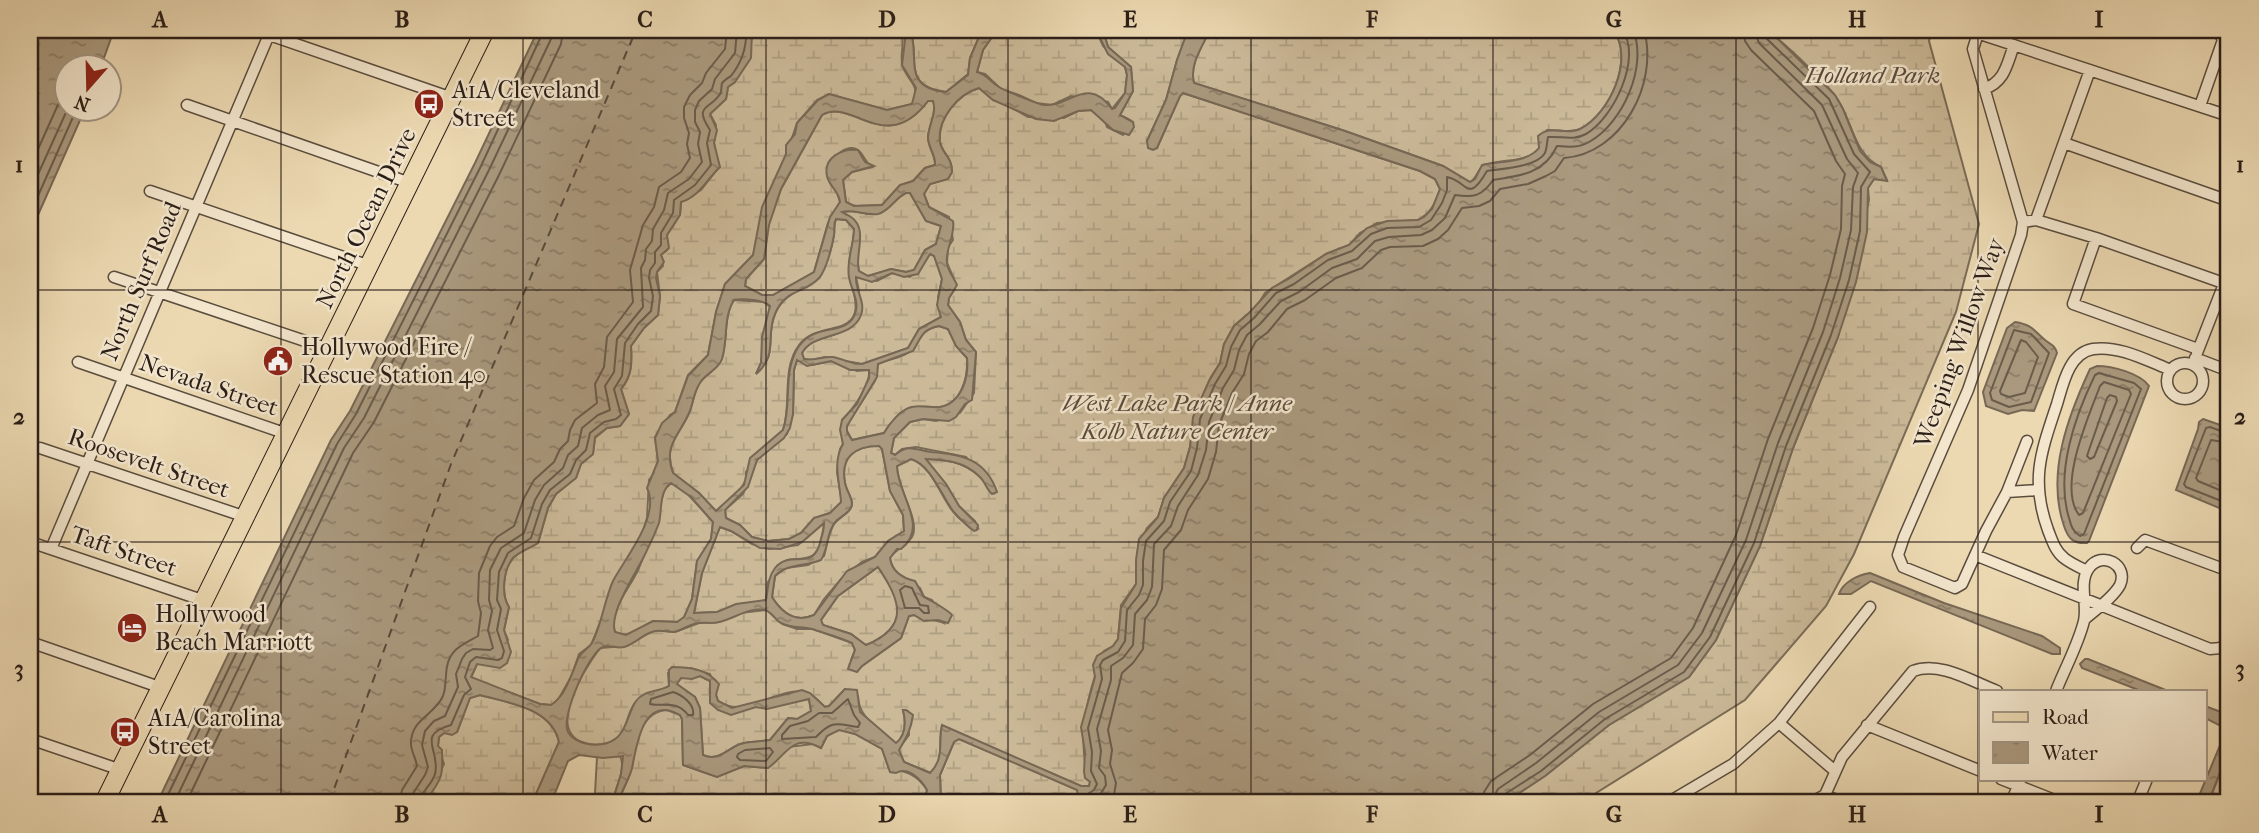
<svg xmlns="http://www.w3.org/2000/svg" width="2259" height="833" font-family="'IM FELL French Canon',serif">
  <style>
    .forest { fill: url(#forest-crowns); stroke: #7a6c58; stroke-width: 2 }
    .wetland { fill: url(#wetland-marsh); stroke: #7a6c58; stroke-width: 2 }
    .water { fill: url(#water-ripples); stroke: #776855; stroke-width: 2; fill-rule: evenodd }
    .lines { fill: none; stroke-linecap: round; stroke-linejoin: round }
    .shore { stroke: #6a5c4b; stroke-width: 2 }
    .canal { stroke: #aa997e; stroke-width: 10 }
    .ferry { stroke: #57493c; stroke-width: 2; stroke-dasharray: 9 7; stroke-linecap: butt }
    .street-casing { stroke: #5a4d3e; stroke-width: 13 }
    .primary-casing { stroke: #2a1e18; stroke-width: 20 }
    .street { stroke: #f3e6cd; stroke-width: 10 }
    .primary { stroke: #ecd9b2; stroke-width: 18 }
    .grid { fill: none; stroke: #2a1e18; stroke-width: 2; stroke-opacity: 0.55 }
    .labels { text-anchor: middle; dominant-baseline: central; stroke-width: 5; stroke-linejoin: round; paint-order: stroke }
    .park-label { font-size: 24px; font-style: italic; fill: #5a4c3e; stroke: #f3e6cd }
    .poi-label { font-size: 24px; fill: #2a1e18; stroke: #f3e6cd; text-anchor: start }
    .street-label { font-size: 24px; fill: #2a1e18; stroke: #f3e6cd }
    .neatline { fill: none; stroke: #2a1e18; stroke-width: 2.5 }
    .grid-label { font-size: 23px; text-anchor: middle; font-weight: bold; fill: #2a1e18 }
  </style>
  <defs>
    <pattern id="forest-crowns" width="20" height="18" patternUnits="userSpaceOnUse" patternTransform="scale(1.75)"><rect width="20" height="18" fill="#cbb998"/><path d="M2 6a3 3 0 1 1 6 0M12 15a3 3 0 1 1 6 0" fill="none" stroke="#ae9f82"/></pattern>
    <pattern id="wetland-marsh" width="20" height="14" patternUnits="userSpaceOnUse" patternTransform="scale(1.75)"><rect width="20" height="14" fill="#cbb998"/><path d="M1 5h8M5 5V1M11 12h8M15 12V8" fill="none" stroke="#ae9f82"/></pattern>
    <pattern id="water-ripples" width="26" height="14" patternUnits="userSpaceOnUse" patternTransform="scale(1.75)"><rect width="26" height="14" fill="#aa997e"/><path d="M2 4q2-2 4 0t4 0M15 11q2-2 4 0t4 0" fill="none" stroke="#8b7c66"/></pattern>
  </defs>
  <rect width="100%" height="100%" fill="#ecd9b2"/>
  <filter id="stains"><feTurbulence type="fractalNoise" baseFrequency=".00286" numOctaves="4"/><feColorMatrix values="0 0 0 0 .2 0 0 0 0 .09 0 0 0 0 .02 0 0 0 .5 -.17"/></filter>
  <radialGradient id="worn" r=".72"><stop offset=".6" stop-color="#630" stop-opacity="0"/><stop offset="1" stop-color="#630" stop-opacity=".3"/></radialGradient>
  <!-- forest -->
  <path class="forest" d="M2229 750V800L2212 794Z"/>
  <!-- wetland -->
  <path class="wetland" d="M752 30H806L807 33 830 30H900C906 44 900 49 902 63 904 80 923 83 912 104L887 110 829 94 817 100 797 123 753 255 725 284 716 312 708 355 688 375 675 412 670 415 655 437 658 461 654 474 649 480 647 518 642 534 630 557 612 584 605 610 591 645 579 654 572 675 558 700 552 705 540 704 471 678 477 664 508 640 504 630 509 607C501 595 503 570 513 558 518 552 530 548 538 543L548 508 556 494 576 478 581 464 593 454 595 438 607 428 620 426 629 414 621 389C632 376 632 363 631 346L644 328 658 315 660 296 657 272 663 266 661 255 667 250V235L680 215 681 202 701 190 719 167 714 143 716 125 710 114 726 99 728 87 735 82 753 36Z
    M910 30H982L970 58 968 74 946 92C900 86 921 58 910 30Z
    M997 30H1096L1103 46 1125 67 1127 75 1125 93 1112 109 1108 102 1071 96 1052 105 1036 103 1019 95 1001 89 985 74 977 72 983 50Z
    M1103 30H1188L1177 60 1166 100 1147 141 1157 148 1180 96 1183 93 1420 171 1435 179 1440 189C1435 202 1432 213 1418 220L1377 223 1360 233 1349 245 1326 254 1265 293 1257 306 1234 326 1224 344 1220 363 1211 377 1195 413 1190 447 1184 468 1164 498 1158 517 1147 528 1138 548 1136 584 1121 605 1118 639 1113 646 1104 651C1088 691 1075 740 1090 782L1089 786H1081L942 726C937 744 946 755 931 773L904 762 898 750 909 735 908 711 903 710C906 722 906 735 896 744 881 728 858 719 858 696L845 689 829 706 825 707C820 703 814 695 808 693 778 684 746 721 718 701L710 674 691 668 668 673 669 686C659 692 644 692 635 703 626 714 628 732 614 740 605 746 591 746 582 742 546 728 586 667 600 648L625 646 654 630 675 632 699 623 719 622 740 613 767 610 783 624 797 629H813L852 643 855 650 851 660 862 666 901 638 909 616 914 615C926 622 933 618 944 623L932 600 924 597 920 588C907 580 892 574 890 558 895 549 910 544 913 535 919 518 897 488 897 466L911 459C937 468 941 506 963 521 967 524 973 526 978 528L975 521 959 506 946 484 925 459C947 460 963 461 980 477 986 483 987 489 995 494L966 457 916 447 902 449 895 455 891 453 894 438 910 422 923 419 936 421 960 413 974 393 976 352 966 340 960 322 948 305 949 298 955 289 954 279 947 263 948 247 953 240 949 217 929 207 924 194 930 184 948 179 952 172C952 156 942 154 940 142 937 119 958 94 979 88L993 100 1007 105 1028 117 1064 118 1078 111 1091 110 1105 121 1107 127 1123 135 1130 120 1120 115 1133 91 1131 67 1108 47Z
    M1210 30H1613C1635 58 1610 114 1580 129 1569 134 1558 129 1547 130L1539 139V148C1527 164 1502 158 1485 165 1477 169 1478 177 1470 182L1443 166 1345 131 1194 83C1189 64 1202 46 1210 30Z
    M1766 30H1932L1929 41 1979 224 1956 312 1854 554 1826 606 1745 700 1580 803H1504L1545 776 1609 725 1689 677 1716 640 1760 546 1793 448 1838 337 1869 200 1868 188 1874 179 1887 180 1881 167C1852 154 1853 118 1834 94 1820 77 1784 42 1766 30Z
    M928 101H933C937 113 929 124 928 137 928 148 936 155 935 165L925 168 913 181 900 185 882 205 854 206 846 202 843 180 852 172 872 167C866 163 865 158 861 153 849 139 832 158 827 168L830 183 836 189 840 202 828 223 814 272 773 295H762L745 286 746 279 764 259 768 225 781 189 822 115C852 97 886 157 928 101Z
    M906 193H910L926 221 941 226 936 244 925 250 914 270 906 272 891 269 868 276 859 271 857 259 859 232 842 212 852 211 871 214Z
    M836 219 846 220 854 229C854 242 849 254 849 267 850 289 869 319 838 327 823 331 809 332 799 345 781 369 792 404 783 430L767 444 746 472V480L740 490 716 511 699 493 673 473C663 445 679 436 689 413 693 404 694 391 700 382 706 373 718 370 722 358 728 340 723 316 734 300L764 302 770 307 761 363 756 374C779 354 765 337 775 314 784 291 808 290 822 271 828 263 832 245 834 235 835 229 833 225 836 219Z
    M930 254 934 255 942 279 938 297 941 317 919 329 908 348 862 364 825 357 812 360 804 359 802 353C811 337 829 339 843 331 849 328 853 324 858 320L859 291 856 277 877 281 892 273 910 277Z
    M939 326 948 329 956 346 967 358C968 377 962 403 940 407 931 408 921 405 912 407 902 409 889 424 884 433L852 440 846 429 849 422 875 381 878 364C887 359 898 359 906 354 922 344 917 330 939 326Z
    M797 360 812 365 832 361 857 371 869 370C871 385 853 409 842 420L843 444 840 449 837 472 842 502 830 513 814 518 801 533 789 539 768 541 752 537 740 525 726 518 725 510 743 494 757 460 787 434 793 414 794 370Z
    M879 445 882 449 890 491 903 515 904 531 888 541 875 557 862 562 842 578 824 599 814 615C796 623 782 613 772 597L775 576 786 568 808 565 824 556C827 546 828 534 834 524 838 518 851 513 852 504 852 498 846 490 845 483 840 456 854 447 879 445Z
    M671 483 685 491 713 522 711 539 697 561 692 599 684 618 677 622 653 621 630 634 622 635 615 632C608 611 630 588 638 570 649 546 658 516 664 490Z
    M824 523C824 529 822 534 821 540 817 561 806 558 787 560L768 582 766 600 717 612 694 613 702 573 720 527 731 531 752 544 769 549 798 545Z
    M878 567C892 590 912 612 884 635 878 639 872 644 865 645L851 634 823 625 821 620 838 596Z
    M700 676 710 681 718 710 809 699 811 711 797 719 788 718 770 740C761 742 749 741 741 744 727 749 718 762 703 755L700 708 695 697 676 684 681 678Z
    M480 695C509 703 551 708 559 742L532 803H425L444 764 438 746 439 737 444 733 457 732 470 698Z
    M667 710 680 715 682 719 683 765 717 777 744 766 768 768 788 747 813 744 821 748 827 736 839 729 855 734 882 749 889 769C906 771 917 774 927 790L924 803H618C622 791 629 779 632 767 636 745 639 712 667 710Z
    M959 739 1078 790 1079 803H941L940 775 954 742Z
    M620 756C627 769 615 788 612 803H593L595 793 597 757Z"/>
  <!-- water -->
  <path class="water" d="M30 30H114L101 66H66V108L85 109 30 233Z
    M538 30H752L751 58 735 82 728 87 726 99 710 114 717 130 714 143 720 167C707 179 699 197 681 202L680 215 667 235 669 248 661 255 664 262 657 272 656 278 660 296 658 315 644 328 631 346C632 363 632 376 621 389L629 414 620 426 607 428 595 437 593 454 581 464 576 478 556 494 548 508 538 543C530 548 518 552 513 558 503 570 501 595 509 607L504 630 511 652 507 663 500 668 477 664 471 677 540 704 551 705C566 695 571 675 578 659 581 652 588 649 592 643 602 624 604 601 613 581 625 558 661 516 647 488L658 461 655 438 662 423 675 412 688 376 708 355 716 312 725 284 753 255 762 207 786 154V145L795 134 797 123 818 100 829 94 887 110 912 104 916 88 902 65 905 40 900 30H910C921 57 900 87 946 92L968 75 970 58 982 30H997L983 50 977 72C988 75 990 82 999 87 1003 90 1040 105 1044 105 1070 107 1087 75 1112 109L1115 108 1125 93 1127 75 1125 67 1108 54 1096 30H1103L1108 47 1131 67 1133 91 1120 115 1133 122 1134 127 1129 135 1113 130 1091 110 1078 111 1054 121 1036 119 993 100 979 88C958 94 937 119 940 142 942 154 952 156 952 172L948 179 930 184 924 194 929 207 953 221C955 239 945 248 947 263 948 271 954 278 957 285L949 298 948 305 960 322 966 340 976 352 972 400 965 404 956 417 949 421 923 419 910 422 894 438 891 453 895 455C909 443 915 450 931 452 961 454 986 459 997 492L992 494C986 489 985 481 979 476 963 461 946 460 926 459L946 484 959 506 978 525 977 530 974 531C966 525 959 518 953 511 941 495 931 465 911 459L897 466C897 494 930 527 901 549H897L890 558C892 572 902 578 915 581L924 597C929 599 949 611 952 615L948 623 938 620 924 621 914 615 909 616 901 638 862 666 857 672 848 669 855 650 852 643C840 637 824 633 812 629 801 626 792 629 781 623 775 620 772 612 765 610 748 607 734 619 719 622 713 624 705 622 698 623 689 624 682 631 673 632 666 632 659 629 652 632 642 635 635 644 624 647 617 649 610 644 603 647 589 652 560 718 568 732 575 744 595 747 607 743 627 737 626 716 636 701 644 690 659 692 669 686V670L672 667C690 667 707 669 719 684L716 695 718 701 732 708 802 690 810 693 825 707 829 706 845 689 857 690 860 712 896 743C906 735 906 722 903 710H906L913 715C911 730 906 738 899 750L904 762 930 773C945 758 938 743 942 725L1081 786H1089L1090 782 1085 778 1084 772 1085 752 1081 727 1095 677 1093 665 1097 656 1113 646 1118 639 1121 608 1136 584V560L1139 539 1158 517 1164 498 1184 468 1190 447 1193 417 1209 381 1220 363 1224 344 1234 326 1249 313 1272 288 1290 278 1326 254 1349 245 1367 228 1387 221 1418 220 1424 217 1432 209 1440 189 1435 179 1420 171 1183 93 1180 96 1157 148 1153 150 1148 148 1147 141 1166 100 1177 60 1188 30H1210C1203 46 1189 64 1194 83L1345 131 1443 166 1470 182 1475 179 1482 165C1500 161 1527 163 1539 148L1538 136C1551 124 1565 136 1580 129 1610 114 1635 58 1613 30H1766L1779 40 1835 95 1843 109 1860 151 1870 162 1881 167 1887 181 1874 179 1868 188 1867 232 1856 282 1838 337 1793 448 1760 546 1716 640 1689 677 1609 725 1545 776 1504 803H1079L1077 790 959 739 954 742 940 775 941 803H924L927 790C921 779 908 766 896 773L890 772 882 749 855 734 839 730 827 736 821 748C792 732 786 756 768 768L744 766 717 777 683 765 682 719 680 715C643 694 637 744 632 768 629 780 621 791 618 803H612L621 774 623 756 603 758 579 755 568 761 551 803H532L559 742C552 708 509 703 480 695L470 698 457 732 452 735 444 733 439 737 438 746 442 750C443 782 441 777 425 803H157L331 440 350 411 475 163ZM928 101H933C937 113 929 124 928 137 928 148 936 155 935 165L925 168 913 181 900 185 882 205 854 206 846 202 843 180 852 172 874 166 865 162 858 150C843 148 823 157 827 176 829 186 839 191 840 202L830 217 814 272 773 295H762L745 286 746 279 764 259 769 225 781 189 822 115C852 97 885 157 928 101ZM906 193H910L926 221 941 226 936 244 925 250 914 270 906 272 891 269 868 276 859 271C854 256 869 229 851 217 848 215 845 214 842 212 854 209 866 216 878 214 890 211 895 198 906 193ZM836 219 846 220 854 229C854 244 846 262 849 277 851 291 862 303 853 318 842 336 811 322 796 351 783 376 792 405 783 430L750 458 744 485 716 511 699 493 673 473C663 445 679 436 689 413 693 404 694 391 700 383 706 373 718 370 722 359 728 340 723 317 734 300 744 298 764 300 770 306L762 337 761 363 756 374C779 354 765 337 775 314 785 288 806 294 820 277 827 267 832 247 834 235 835 229 833 225 836 219ZM930 254 934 256 942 279 937 305 941 317 919 329 908 348 862 364C851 364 843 359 833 357 823 356 814 361 804 359L802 353C814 331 852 340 861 315 866 302 855 290 856 277L872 282 892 273 904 277 918 274ZM939 326 948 329 956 346 967 358C969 377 962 403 940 407 931 408 921 405 912 407 901 409 889 424 884 433L852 440 847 432V426L877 377 878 364 913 351C921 338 922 329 939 326ZM797 360 807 366 831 361 850 370H869V378L857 404 842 420 840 430 843 444C832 462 840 483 841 502L830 513 814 518 801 533 789 539 768 541 752 537 740 525 726 518 725 510 748 487 757 460 784 438 790 428 793 414 794 370ZM879 446 882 449 890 491 903 515 904 531 888 541 875 557 847 571 814 615C796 623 782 613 772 597L775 576C787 563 805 567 821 560 829 548 826 531 837 520 842 516 852 511 852 504 852 497 846 490 845 483 840 457 855 446 879 446ZM671 483 691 497 713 522 711 539 697 561 692 599 684 617 677 622 653 621 626 635 615 632C608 611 640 568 648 548 652 540 656 531 659 523 662 510 659 491 671 483ZM824 523C824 529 823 533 821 539 814 574 791 548 775 568 768 577 768 589 766 600L736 604 717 612 694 613 702 573 720 527 731 531 760 548 780 549 802 542ZM878 567C900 599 911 627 866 645L851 634 823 625 821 620 838 596ZM700 676 710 681V703L718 710 731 715 756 707 767 709 809 699 811 711 797 719 788 718 770 740C760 742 749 741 740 744 727 749 718 762 703 755L700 708 695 697 677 684 681 678 692 679Z
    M2015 322C2033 325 2033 330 2045 340 2051 345 2055 345 2057 353L2034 411 2022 410 2008 414 1986 406 1983 392 2007 328Z
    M2097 366C2112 366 2140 373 2149 386L2089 541 2087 543C2073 544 2068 538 2064 526 2046 474 2068 416 2090 369Z
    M2203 419 2229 428V512L2176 490 2198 429 2199 422Z
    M1870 573 1944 603 2042 636 2060 648V654H2052L1871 581 1851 594H1839C1843 582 1858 575 1870 573Z
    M2085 659H2088L2168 691H2141L2082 668 2080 664Z
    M2205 706 2229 715V749L2208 803H2196L2226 731 2223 727 2205 718Z"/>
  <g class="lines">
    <!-- shore -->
    <path class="shore" d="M30 167 61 98 66 90
      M30 192 68 108
      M30 214 77 108
      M2014 330 2031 334 2049 353 2031 402 2009 407 1992 400 1990 393Z
      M2021 340 2026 342 2038 357 2025 393 2009 397 2001 394 2000 391Z
      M2099 373 2134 383 2141 389 2084 534 2080 536C2073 532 2071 526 2069 518 2055 473 2075 416 2095 375Z
      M2104 382 2129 390 2131 394 2083 513 2079 515C2057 486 2089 416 2100 386Z
      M2110 395 2116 397 2117 401 2094 457 2090 459 2087 456 2089 450 2107 398Z
      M2229 434 2210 427 2206 428 2184 484 2186 487 2229 504
      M2229 443 2211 440 2196 478 2198 481 2229 494
      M905 586 912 588 920 605 928 606 929 613H924L919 608H905L900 590Z
      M673 692C682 695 695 704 693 715H688C677 700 664 707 650 704L651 699Z
      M848 699 854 715 860 723 858 727C837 724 833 719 816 737L782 739V735L790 726 808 721 819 713H832Z
      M770 748 773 752 766 761 740 760 737 757 738 754 745 750Z
      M164 803 337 444 356 414 481 166 544 30
      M174 803 344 448 364 418 489 170 551 39 553 30
      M186 803 353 453 374 422 499 175 561 44 563 30
      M400 803 402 790 417 766C416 759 412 753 411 745 410 719 434 716 443 696 446 688 445 684 446 675 447 649 461 646 478 636L481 613 478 601 479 573 490 546 497 537 514 526 524 498 534 480 554 462 560 449 568 441 570 430 575 420 597 403 595 384 604 367 607 337 633 302 630 270 643 225 654 207 659 187 681 172 690 158 687 144 689 133 684 118V107L690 95 702 83 706 73 725 49 727 30
      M411 803 412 795 425 775 428 767 422 745 425 731 434 721 445 716 458 687 456 674 462 659 466 653 473 649 490 650 493 648 488 630 492 611 489 600 490 570 501 548 524 533 535 500 544 485 563 468 568 455 578 446 582 428 598 415 610 410 605 386 614 372 617 339 643 307 641 268 645 260 646 249 652 241 653 229 664 210 668 193 689 179 702 162 698 144 700 132 695 122V110L699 101 712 89 715 79 735 53 737 30
      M419 803C421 791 432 785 435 774 441 750 415 735 451 725L464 695 471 689 465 677 470 662 476 657 498 660 502 658 504 651 497 630 501 609 497 600 499 572 508 553 531 538 542 504 550 490 570 474 576 460 586 450 590 433 604 422 616 419 621 415 614 389 622 376 625 343 638 324 651 311 653 296 649 278 650 270 655 263V252L661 245V233L673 213 674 200 695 185 711 165 707 143 710 130C693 104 710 110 720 94 722 91 721 87 722 83 723 82 729 77 731 76 742 62 747 47 746 30
      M1086 803V795L1094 790 1097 784 1091 771 1092 752 1088 728 1102 679 1100 665 1103 660 1118 652 1125 641 1127 610 1139 595 1143 585V561L1146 541 1164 521 1170 502 1191 471 1197 448 1200 419 1215 384 1226 366 1231 347 1240 330 1254 318 1276 293 1294 284 1328 260 1352 251 1371 234 1387 228 1419 227 1431 220 1442 203 1447 190V177C1468 181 1467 205 1487 171 1501 169 1537 167 1545 153 1547 148 1547 142 1548 137 1562 136 1573 141 1586 134 1613 119 1643 57 1622 30
      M1095 803 1106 785 1105 776 1099 768 1101 751 1097 729 1111 680V666L1123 658 1133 645 1135 614 1147 600 1152 587 1154 544 1171 526 1178 506 1198 475 1206 450 1209 422 1223 388 1234 370 1239 350 1247 335 1260 324 1281 301 1299 292 1332 268 1357 259 1375 241 1389 237 1421 235 1432 230 1445 218 1455 195C1474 198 1482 196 1493 180 1521 176 1545 173 1557 146 1569 147 1579 148 1589 142 1623 123 1648 66 1633 30
      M1108 803 1114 795 1116 783 1110 764 1112 750 1108 730 1122 673 1133 663 1143 649 1145 619 1156 605 1162 589 1164 550 1181 530 1188 510 1208 479 1216 452 1219 425 1232 393 1244 374 1249 354 1256 341 1268 332 1287 309 1305 300 1336 278 1362 268 1381 250 1390 247 1423 246 1438 239 1448 230 1462 208 1479 206 1490 201 1500 189 1528 184 1546 176 1555 171 1564 158C1622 154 1659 83 1644 30
      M1482 803 1484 792 1491 781 1530 755 1593 704 1671 658 1693 628 1736 535 1768 439 1813 328 1830 275 1841 229 1842 186 1845 174 1836 161 1814 111 1751 50 1745 41 1744 30
      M1493 803 1494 796 1498 789 1536 763 1599 712 1678 665 1702 633 1746 540 1778 443 1823 332 1840 278 1851 230 1853 187 1858 173 1847 159 1822 105 1759 43 1754 30
      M1502 803 1505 794 1541 771 1605 719 1684 672 1710 637 1754 543 1786 446 1831 335 1849 280 1860 231 1861 187 1870 172 1854 154 1829 99 1765 37 1763 30"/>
    <!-- canal -->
    <path class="canal" d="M1104 34 1108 30"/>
    <!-- ferry -->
    <path class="ferry" d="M329 803 451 464 636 30"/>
    <!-- street casing -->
    <g class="street-casing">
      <path id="street" d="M255 30 452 98
        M1979 30 1973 49 2023 222 2021 235 1968 390 1904 537 1898 555 1903 567 1955 588 1962 584 1986 531 2007 492 2027 441
        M1977 33 2229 116
        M1984 89C2005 82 2007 64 2014 45
        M187 105 410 183
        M2200 106 2223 40 2218 30
        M2064 143 2229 201
        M150 191 370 266
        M2036 220 2090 70
        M2023 222 2036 220 2096 238 2229 285
        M2096 238 2073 304 2198 349
        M114 277 329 349
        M2197 353 2229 271
        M2195 358 2229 371
        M78 362 287 434
        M2167 381a18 18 0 1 1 36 0a18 18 0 1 1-36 0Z
        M40 448 246 517
        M2007 492 2037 490
        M30 542 205 601
        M2137 548 2145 540 2229 571
        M51 549 271 30
        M1975 555 2210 649 2221 648 2229 640
        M2087 571C2079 567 2070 563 2064 558 2055 551 2052 540 2048 530 2030 480 2041 452 2057 404 2063 384 2069 353 2093 349 2119 345 2148 361 2171 370
        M30 642 162 688
        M2056 691C2065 668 2078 645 2084 621 2088 604 2078 583 2089 568 2102 550 2129 565 2120 585 2113 598 2096 609 2085 619
        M1779 723 1835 771
        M1867 725 1981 771
        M30 739 121 770
        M2001 779 2062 803
        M1825 795 1843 803
        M1667 803 1733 764 1779 723 1870 607
        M1810 803 1825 795 1842 757 1913 671C1940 661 1971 681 1997 691
        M2011 803 2020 781
        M2137 803 2147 779"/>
    </g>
    <!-- primary casing -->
    <g class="primary-casing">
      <path id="primary" d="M104 803 485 30"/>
    </g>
    <!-- street -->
    <use href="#street" class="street"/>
    <!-- primary -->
    <use href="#primary" class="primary"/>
  </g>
  <!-- grid -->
  <path class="grid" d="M281 30V803M523 30V803M766 30V803M1008 30V803M1251 30V803M1493 30V803M1736 30V803M1978 30V803M30 290H2229M30 542H2229"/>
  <!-- icons -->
  <defs>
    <g id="bus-disc" transform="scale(1.575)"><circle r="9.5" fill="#8f2418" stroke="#f3e6cd"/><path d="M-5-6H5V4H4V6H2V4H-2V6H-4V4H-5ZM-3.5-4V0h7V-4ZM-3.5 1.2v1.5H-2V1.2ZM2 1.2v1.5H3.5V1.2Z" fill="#fff"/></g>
    <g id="civic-disc" transform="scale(1.575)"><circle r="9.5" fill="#8f2418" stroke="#f3e6cd"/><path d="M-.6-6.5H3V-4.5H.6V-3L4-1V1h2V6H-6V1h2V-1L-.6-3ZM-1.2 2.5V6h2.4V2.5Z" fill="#fff"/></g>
    <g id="hotel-disc" transform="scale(1.575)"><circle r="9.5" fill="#8f2418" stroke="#f3e6cd"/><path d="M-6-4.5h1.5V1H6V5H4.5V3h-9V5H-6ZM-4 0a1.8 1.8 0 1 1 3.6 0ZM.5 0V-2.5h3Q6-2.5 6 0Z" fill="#fff"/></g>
  </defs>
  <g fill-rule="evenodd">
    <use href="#bus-disc" x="429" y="104"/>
    <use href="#civic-disc" x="278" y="361"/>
    <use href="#hotel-disc" x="132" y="628"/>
    <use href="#bus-disc" x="125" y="732"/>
  </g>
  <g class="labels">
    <!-- park labels -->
    <g class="park-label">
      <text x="1873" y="75">Holland Park</text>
      <text x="1177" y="403">West Lake Park / Anne<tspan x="1177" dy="28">Kolb Nature Center</tspan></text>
    </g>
    <!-- poi labels -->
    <g class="poi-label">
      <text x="452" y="90">A1A/Cleveland<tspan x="452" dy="28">Street</tspan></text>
      <text x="301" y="347">Hollywood Fire /<tspan x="301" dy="28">Rescue Station 40</tspan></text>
      <text x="155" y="614">Hollywood<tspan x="155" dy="28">Beach Marriott</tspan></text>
      <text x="148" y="718">A1A/Carolina<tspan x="148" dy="28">Street</tspan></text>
    </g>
    <!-- street labels -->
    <g class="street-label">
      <text transform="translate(366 218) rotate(-64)">North Ocean Drive</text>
      <text transform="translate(141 281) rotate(-67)">North Surf Road</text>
      <text transform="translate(1959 343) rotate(-70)">Weeping Willow Way</text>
      <text transform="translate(209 385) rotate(19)">Nevada Street</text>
      <text transform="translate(149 463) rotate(19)">Roosevelt Street</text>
      <text transform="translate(124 551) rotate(19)">Taft Street</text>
    </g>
  </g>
  <!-- margin -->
  <rect width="2259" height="833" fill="none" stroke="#ecd9b2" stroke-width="77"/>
  <!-- legend -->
  <rect x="1979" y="690" width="228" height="91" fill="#f3e6cd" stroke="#a39685" stroke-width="2"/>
  <rect x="1993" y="712" width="35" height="10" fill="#ecd9b2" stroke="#a39685" stroke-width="2"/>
  <text x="2042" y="724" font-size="21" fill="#2a1e18">Road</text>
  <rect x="1993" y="742" width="35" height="21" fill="url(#water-ripples)" stroke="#a39685" stroke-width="2"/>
  <text x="2042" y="760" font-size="21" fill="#2a1e18">Water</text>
  <!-- north arrow -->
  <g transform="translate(88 88) rotate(200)"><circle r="33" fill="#f3e6cd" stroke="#a39685" stroke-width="2"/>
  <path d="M0-5L12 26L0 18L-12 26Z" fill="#8f2418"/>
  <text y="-10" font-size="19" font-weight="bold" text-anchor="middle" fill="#2a1e18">N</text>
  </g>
  <rect x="38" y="38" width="2182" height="756" class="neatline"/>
  <g class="grid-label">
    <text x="160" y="27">A</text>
    <text x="402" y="27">B</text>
    <text x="645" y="27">C</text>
    <text x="887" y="27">D</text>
    <text x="1130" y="27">E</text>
    <text x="1372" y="27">F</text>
    <text x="1614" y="27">G</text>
    <text x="1857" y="27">H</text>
    <text x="2099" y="27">I</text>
    <text x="19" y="172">1</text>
    <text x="2240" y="172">1</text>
    <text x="19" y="424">2</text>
    <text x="2240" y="424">2</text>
    <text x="19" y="676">3</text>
    <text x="2240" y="676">3</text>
    <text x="160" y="822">A</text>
    <text x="402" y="822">B</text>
    <text x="645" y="822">C</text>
    <text x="887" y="822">D</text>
    <text x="1130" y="822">E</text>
    <text x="1372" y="822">F</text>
    <text x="1614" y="822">G</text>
    <text x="1857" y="822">H</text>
    <text x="2099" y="822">I</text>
  </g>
  <rect width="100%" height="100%" filter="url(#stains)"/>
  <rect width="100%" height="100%" fill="url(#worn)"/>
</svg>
